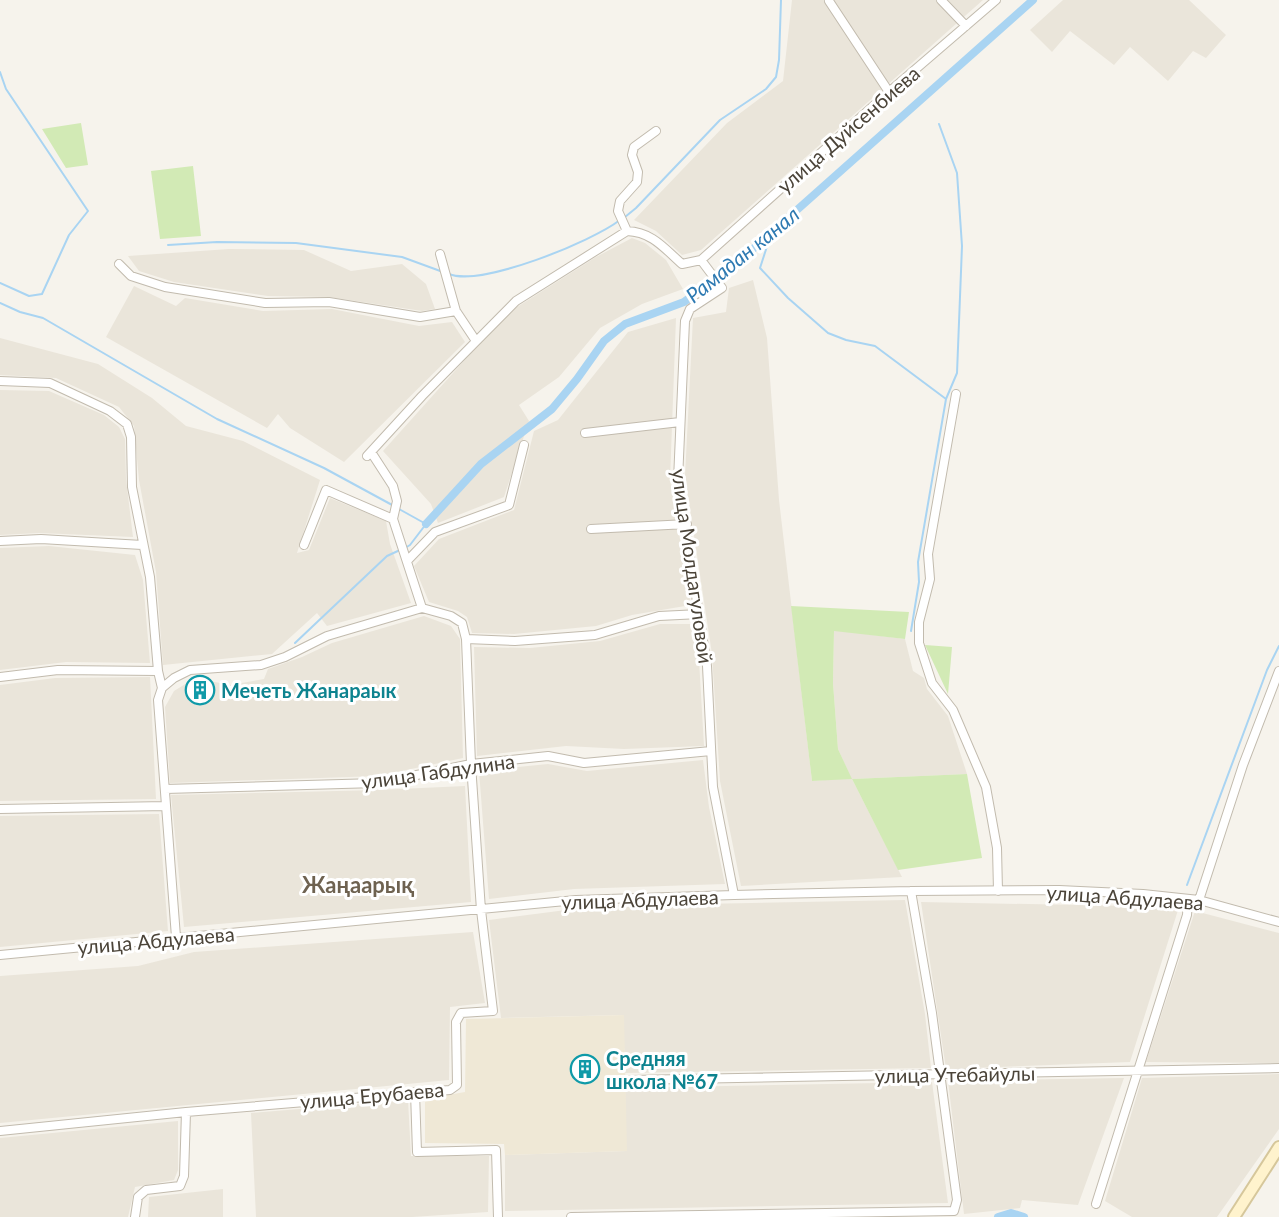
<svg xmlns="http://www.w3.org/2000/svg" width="1279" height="1217" font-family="Lato,sans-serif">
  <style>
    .residential { fill: #eae5da }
    .education { fill: #efe8d6 }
    .green { fill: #d2eab5 }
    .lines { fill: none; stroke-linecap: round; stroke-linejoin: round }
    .stream { stroke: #a9d4f2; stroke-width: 2 }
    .canal { stroke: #a9d4f2; stroke-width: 8 }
    .street-casing { stroke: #c2bbae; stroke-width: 10 }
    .secondary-casing { stroke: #d6c79b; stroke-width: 14 }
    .street { stroke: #fff; stroke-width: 8 }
    .secondary { stroke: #fff3cd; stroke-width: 10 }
    .labels { text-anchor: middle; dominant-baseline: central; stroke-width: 6; stroke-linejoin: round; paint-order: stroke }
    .street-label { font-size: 20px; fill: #4b4439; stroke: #fff }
    .culture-label { font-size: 20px; font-weight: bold; fill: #0d838f; stroke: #fff; text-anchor: start }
    .water-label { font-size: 21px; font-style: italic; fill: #2e7ab2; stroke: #fff }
    .quarter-label { font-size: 22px; font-weight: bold; fill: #6e6250; stroke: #fff }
  </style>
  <rect width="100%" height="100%" fill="#f6f3ec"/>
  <!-- residential -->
  <path class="residential" d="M792 0H983L701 250 682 255 656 231 634 220 727 123 783 81Z
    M1063 0H1189L1226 35 1206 58 1193 51 1168 81 1130 47 1114 65 1070 31 1052 52 1030 30Z
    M632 238 645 243 666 260 683 289 642 304 600 328 559 377 519 405 529 421 504 497 438 523 431 504 383 451 506 314 596 257Z
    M229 249 304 250 351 271 402 264 426 284 435 309 422 311 329 297 268 296 174 282 139 271 128 256Z
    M753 280 767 338 779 500 812 781 851 778 838 749 833 683 834 630 905 639 913 671 924 678 927 689 948 716 967 774 852 779 902 877 741 886 720 781 712 654 685 476 693 318 726 312 729 288Z
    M134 286 176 306 185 298 263 311 332 309 419 326 452 322 465 342 344 462 290 428 278 414 267 428 106 337Z
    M676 318 670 480 691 605 632 615 596 626 514 634 472 633 467 617 458 611 429 602 414 566 439 539 514 510 534 431 558 420 628 332Z
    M0 338 98 364 152 398 186 426 243 441 320 480 297 553 309 550 330 498 386 521 390 544 411 603 327 626 317 613 272 654 163 665 156 572 139 480 134 426 119 407 56 378 0 375Z
    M0 390 49 391 104 415 119 427 125 439 126 479 133 537 39 533 0 535Z
    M49 546 135 555 143 580 150 663 66 662 0 670V548Z
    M424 616 451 626 460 639 463 758 378 776 170 783 165 707 174 691 195 678 230 685 264 679 268 669 302 657 332 643Z
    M660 624H694L699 660 704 746 624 749 566 746 477 756 474 647 530 648 600 641Z
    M150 677 156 799 0 801V685L55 678Z
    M703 760 709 807 725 884 574 889 489 899 479 771 548 764 587 771Z
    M465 786 471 902 184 927 171 795 378 790Z
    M159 814 168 931 0 947V816Z
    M905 900 925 1014 931 1068 625 1073 623 1015 501 1018 489 920 597 906Z
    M921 902 1179 907 1130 1062 946 1069Z
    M1195 911 1279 933V1063L1146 1062Z
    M473 932 485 1003 450 1007 449 1080 0 1123V976L138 966 194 952Z
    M1279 1074V1129L1217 1217H1132L1105 1201 1142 1078Z
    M1124 1078 1078 1205 1022 1200 1020 1208 964 1214 948 1081Z
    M932 1082 948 1203 505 1211V1155L626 1151 625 1088Z
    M408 1100 411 1156H489L488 1212 412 1217H256L251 1113Z
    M178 1121V1170L174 1180 135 1187 128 1217H0V1138Z
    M223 1189V1217H148L149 1197Z"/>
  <!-- education -->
  <path class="education" d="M624 1015 627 1151 505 1155 504 1144 425 1143V1099L465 1092 466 1019Z"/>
  <!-- green -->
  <path class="green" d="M81 123 88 165 66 168 42 129Z
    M193 166 201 236 160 239 151 171Z
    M791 606 909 612 905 639 834 631 833 683 838 749 852 779 967 774 982 858 898 870 852 779 812 781Z
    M925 645 952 647 948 694Z"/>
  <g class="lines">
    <!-- stream -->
    <path class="stream" d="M0 72 6 89 88 211 69 235 42 294 29 296 0 283
      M939 124 957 173 962 246 957 373 946 399
      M625 217 636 208 720 120 766 89 776 77 779 60 781 0
      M771 234 760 268 788 298 828 333 846 340 875 346 946 399 918 562 919 582 911 631
      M168 245 217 242 296 243 402 257 443 272
      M449 274C481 287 591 242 620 220
      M0 303 20 312 43 318 217 419 324 468 394 506
      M399 509 426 524 410 545 405 548
      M295 643 387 556 400 550
      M1187 885 1267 670 1279 646"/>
    <!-- canal -->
    <path class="canal" d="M426 524 481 464 552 409 577 379 604 341 625 324 684 302 744 257 1033 0
      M998 1217 1011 1213 1024 1217"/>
    <!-- street casing -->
    <g class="street-casing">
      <path id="street" d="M941 0 966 26
        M829 1 889 92
        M627 231 618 211 620 201 637 182 638 172 632 155 634 147 656 131
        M440 254 456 311 476 341
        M701 260 722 288 690 309 685 321 678 480 707 666 713 787 734 895
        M119 264 131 276 165 287 265 303 329 302 420 317 456 311
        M0 381 50 383 110 411 127 424 131 437 132 487 150 577 158 671 162 688 158 700 176 937
        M956 394 928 554 930 579 919 622V643L932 683 953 710 986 787 997 848 998 891
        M585 433 680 422
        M367 456 422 396 516 301 627 231C652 232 664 248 682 264L701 260 889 92 996 0
        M591 529 687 524
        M0 541 41 539 142 545
        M304 545 326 490 393 519
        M407 561 435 532 509 505 524 445
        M466 639 515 641 595 635 659 616 700 614
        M0 677 58 670 158 671
        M162 688 174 678 190 670 261 665 285 657 327 636 422 608 393 519 397 501 393 486 371 452
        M165 789 377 783 471 764 548 756 584 763 711 751
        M0 809 166 806
        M1199 900 1243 765 1279 671
        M0 955 576 900 734 895 911 891 1059 890 1143 894 1199 900 1279 922
        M631 1080 1279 1068
        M415 1092 417 1152 496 1150 498 1217
        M0 1131 186 1112 450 1090 457 1085 456 1022 461 1013 493 1011 481 910 471 764 466 639 462 623 451 616 422 608
        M1096 1204 1187 915 1188 899
        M135 1217 138 1197 146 1190 180 1186 184 1176 186 1112
        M571 1217 954 1211 957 1200 932 1013 911 891"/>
    </g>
    <!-- secondary casing -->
    <g class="secondary-casing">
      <path id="secondary" d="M1234 1217 1279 1147"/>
    </g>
    <!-- street -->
    <use href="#street" class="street"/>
    <!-- secondary -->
    <use href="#secondary" class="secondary"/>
  </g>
  <!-- icons -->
  <defs>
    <g id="building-ring" transform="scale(1.5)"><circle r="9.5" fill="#fff" stroke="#0f9aa8" stroke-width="1.5"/><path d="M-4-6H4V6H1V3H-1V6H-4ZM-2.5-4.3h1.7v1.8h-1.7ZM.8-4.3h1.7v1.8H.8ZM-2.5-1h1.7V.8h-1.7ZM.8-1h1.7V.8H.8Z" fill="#0f9aa8"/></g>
  </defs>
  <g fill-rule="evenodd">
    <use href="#building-ring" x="200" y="690"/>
    <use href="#building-ring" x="585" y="1069"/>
  </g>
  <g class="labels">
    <!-- street labels -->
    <g class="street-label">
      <text transform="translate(848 129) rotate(-41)">улица Дуйсенбиева</text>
      <text transform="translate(693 566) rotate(82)">улица Молдагуловой</text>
      <text transform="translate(438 771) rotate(-8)">улица Габдулина</text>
      <text transform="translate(1125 897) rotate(4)">улица Абдулаева</text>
      <text transform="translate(640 899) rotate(-2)">улица Абдулаева</text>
      <text transform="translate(156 940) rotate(-5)">улица Абдулаева</text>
      <text transform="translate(955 1074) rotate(-1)">улица Утебайулы</text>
      <text transform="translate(372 1095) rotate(-5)">улица Ерубаева</text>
    </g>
    <!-- culture labels -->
    <g class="culture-label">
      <text x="221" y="690">Мечеть Жанараык</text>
      <text x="606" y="1058">Средняя<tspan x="606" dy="23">школа №67</tspan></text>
    </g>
    <!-- water labels -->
    <g class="water-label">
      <text transform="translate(742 254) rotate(-39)">Рамадан канал</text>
    </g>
    <!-- quarter labels -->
    <g class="quarter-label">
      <text x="358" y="884">Жаңаарық</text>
    </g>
  </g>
</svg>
